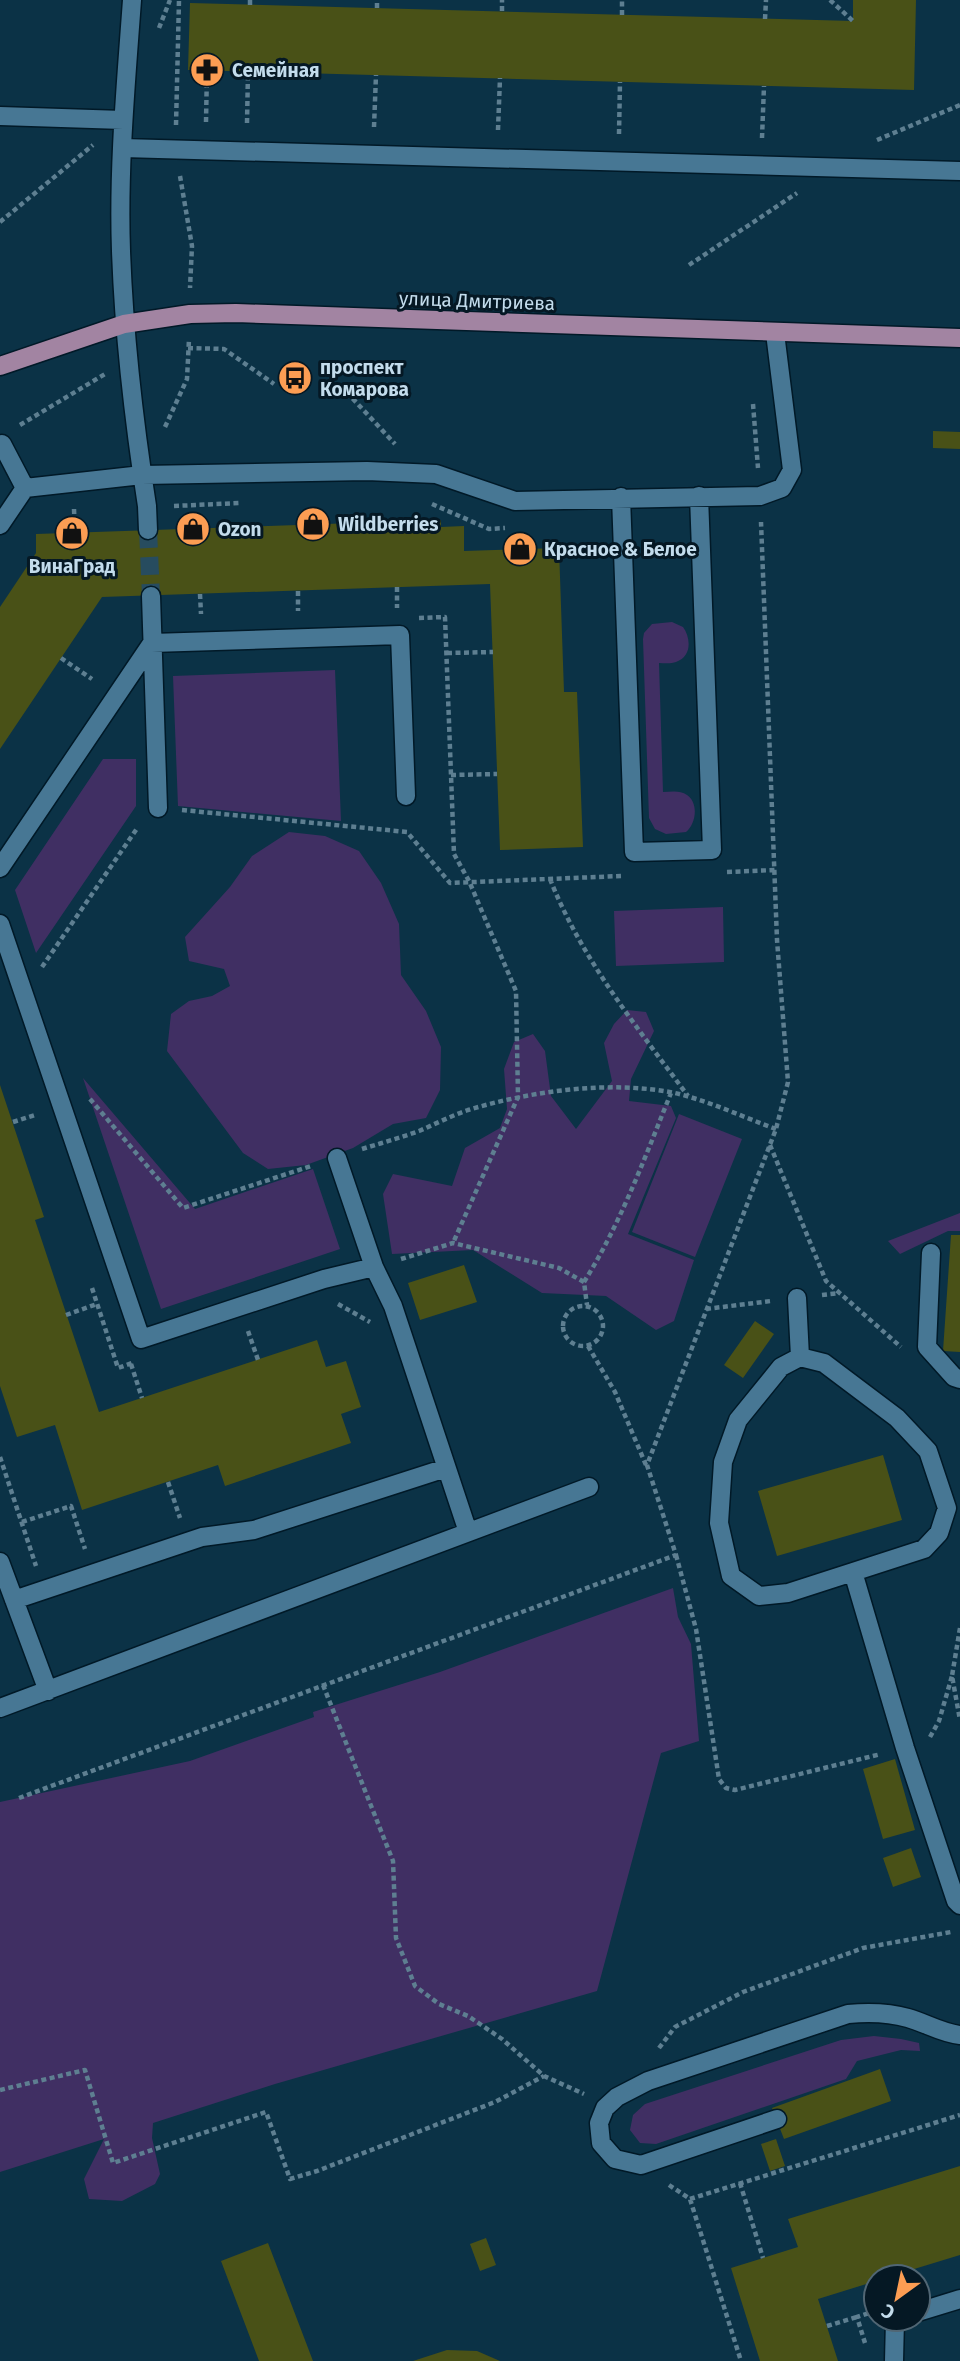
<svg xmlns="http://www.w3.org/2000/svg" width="960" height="2361" font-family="'Fira Sans',sans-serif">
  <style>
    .green { fill: #402f63 }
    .building { fill: #495117 }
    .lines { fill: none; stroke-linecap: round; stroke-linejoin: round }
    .minor-tunnel { stroke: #274c5f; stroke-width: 18; stroke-dasharray: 18 9; stroke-linecap: butt }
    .minor-casing { stroke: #011927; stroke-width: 21 }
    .major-casing { stroke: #011927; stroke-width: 21 }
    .path { stroke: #5e7f91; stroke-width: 4.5; stroke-dasharray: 5 3.5; stroke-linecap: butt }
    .minor { stroke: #477794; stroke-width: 18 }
    .major { stroke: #a284a2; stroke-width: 18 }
    .labels { text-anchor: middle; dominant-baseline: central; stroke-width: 6; stroke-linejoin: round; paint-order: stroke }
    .poi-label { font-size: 19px; font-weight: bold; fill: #c3dcec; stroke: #051824; text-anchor: start }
    .street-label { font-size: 19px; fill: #c3dcec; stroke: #051824 }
  </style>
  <rect width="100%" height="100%" fill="#0b3246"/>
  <!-- green -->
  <path class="green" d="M672 622 683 627C691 638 692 657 676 662 671 664 664 663 659 663L663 792C671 792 680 790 687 795 699 803 696 824 686 832L666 834 655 829 649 818 643 639 644 633 652 624Z
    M335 670 341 821 178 806 173 676Z
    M103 759H136V806L36 953 15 890Z
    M289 832 325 836 359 851 381 883 399 924 401 975 426 1011 441 1047 440 1090 426 1118 393 1124 353 1148 306 1165 268 1169 243 1153 167 1051 171 1014 189 1001 212 996 230 986 224 969 189 961 185 937 230 887 252 856Z
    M723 907 724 962 616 966 614 911Z
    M627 1010 646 1012 654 1031 631 1079 629 1101 671 1106 676 1118 628 1234 694 1260 674 1321 656 1330 606 1296 542 1293 473 1250 392 1254 383 1194 393 1174 452 1186 465 1148 500 1128 507 1109 504 1069 514 1042 533 1034 545 1051 551 1096 576 1129 612 1081 604 1043 614 1024Z
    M83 1078 195 1209 313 1169 340 1249 161 1309Z
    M679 1114 742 1139 695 1257 632 1232Z
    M960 1213V1231H948L900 1254 888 1241Z
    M673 1588 678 1617 691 1644 699 1741 661 1753 597 1991 275 2084 153 2123 152 2138 160 2174 155 2184 122 2201 89 2199 84 2179 104 2139 0 2172V1802L190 1761 314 1717 313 1712 440 1672Z
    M874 2036 901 2039 919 2043 920 2051 901 2050 857 2061 846 2079 656 2144 640 2143 630 2130 633 2115 645 2104 841 2040Z"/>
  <!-- building -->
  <path class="building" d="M853 0H916L914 90 188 70 190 3 853 21Z
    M933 431 960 432V449L933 448Z
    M441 520V527L464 526V551L559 548 564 692H577L583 847 500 850 490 584 102 597 0 749V607L36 553V534Z
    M0 1085 44 1217 35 1220 99 1412 317 1340 326 1367 346 1361 361 1407 341 1414 351 1443 225 1486 218 1465 82 1510 55 1425 17 1437 0 1386Z
    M951 1235H960V1352L943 1351Z
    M464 1265 477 1302 420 1320 408 1283Z
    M755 1321 774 1334 743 1378 724 1365Z
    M883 1455 902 1520 777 1556 758 1491Z
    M895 1759 915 1830 883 1839 863 1769Z
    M911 1848 921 1877 893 1887 883 1858Z
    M880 2069 891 2101 784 2139 772 2108Z
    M776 2139 785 2166 770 2171 761 2144Z
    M960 2166V2255L888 2277H876V2281L818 2299 838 2361H760L731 2268 798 2247 788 2219Z
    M486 2238 496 2265 480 2271 470 2244Z
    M268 2243 313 2361H259L221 2261Z
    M447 2350 477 2351 500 2361H413Z"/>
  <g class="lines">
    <!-- minor-tunnel -->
    <path class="minor-tunnel" d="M148 530 151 596"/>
    <!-- minor casing -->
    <g class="minor-casing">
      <path id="minor" d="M132 0C126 83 118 168 121 251 124 336 134 422 147 506L148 530
        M0 116 123 120
        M123 148 960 171
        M0 445 2 444 25 488 142 475 367 471 436 474 515 501 760 496 782 488 792 470 775 333
        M621 497 634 852 712 850 699 496
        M0 525 25 488
        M151 596 158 808
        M0 868 152 643 400 635 406 796
        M0 924 141 1339 324 1279 374 1267 393 1306 468 1532
        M337 1158 374 1267
        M931 1253 927 1347 954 1377 960 1379
        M797 1298 800 1357
        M0 1562 48 1691
        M853 1572 924 1549 939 1533 947 1508 928 1451 897 1418 824 1363 800 1357 781 1367 738 1420 723 1462 719 1523 731 1576 759 1596 788 1593 853 1572 905 1748 956 1901 960 1905
        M14 1600 202 1537 254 1530 446 1468
        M0 1708 589 1487
        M777 2119 641 2165 615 2159 601 2143 599 2123 605 2108 617 2097 648 2081 848 2014C869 2012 887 2012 908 2018 926 2023 941 2033 960 2035
        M918 2312 960 2299
        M894 2361 895 2319"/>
    </g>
    <!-- major casing -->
    <g class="major-casing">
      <path id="major" d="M0 366 124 324 190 314 236 313 960 338"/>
    </g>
    <!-- path -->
    <path class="path" d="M830 0 853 21
      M250 5V0
      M377 8V0
      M502 11V0
      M622 15V0
      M765 19 766 0
      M159 28 170 0
      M206 122 207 70
      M247 123 248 71
      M176 125 179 0
      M374 127 376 75
      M498 130 500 78
      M619 134 620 82
      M762 138 764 86
      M877 140 960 105
      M180 176 192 246 190 288
      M0 222 93 145
      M689 265 797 193
      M188 348 224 349 274 384
      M341 386 395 444
      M753 404 758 468
      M20 425 105 374
      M165 427 187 379 189 339
      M432 504 489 529 505 528
      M174 506 239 503
      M74 509 75 533
      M397 587V608
      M298 591V611
      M200 594 201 614
      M419 618 445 617 454 854 469 881 516 991 518 1097 453 1243
      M447 653 493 652
      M61 658 92 679
      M451 775 497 774
      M182 810 407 832 450 883 621 876
      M727 872 775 870
      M550 879C582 960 637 1027 688 1096
      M42 967 138 827
      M90 1099 183 1208 311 1166
      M13 1122 35 1115
      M770 1145 826 1281 901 1347
      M362 1149C381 1143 400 1138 419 1131 435 1124 451 1116 468 1110 531 1091 610 1080 675 1093 709 1101 743 1117 776 1129
      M401 1259 453 1243 559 1268 584 1282 587 1305
      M584 1282C621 1223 645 1157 671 1093
      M92 1288 118 1368 132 1363
      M822 1295 840 1293
      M338 1304 370 1322
      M563 1326a20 20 0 1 1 40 0a20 20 0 1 1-40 0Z
      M706 1309 771 1301
      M66 1315 97 1304
      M248 1331 258 1360
      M588 1346 615 1392 646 1465
      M131 1364 142 1398
      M0 1457 36 1566
      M168 1482 180 1518
      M22 1522 71 1506 85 1549
      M676 1555 696 1629 719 1779 726 1788 735 1790 881 1754
      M960 1628 952 1676 960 1720
      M323 1685 393 1861 396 1938 415 1986 439 2004 468 2016 502 2039 544 2076 584 2094
      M930 1737 939 1721 952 1676
      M19 1798 676 1555 647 1465 776 1129 788 1082 777 940 761 522
      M659 2048 675 2027 743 1992 863 1948 951 1932
      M0 2090 85 2070 113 2163 266 2112 290 2179 317 2171 495 2102 544 2076
      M740 2183 763 2258
      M669 2185 690 2199 741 2361
      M690 2199 960 2115
      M827 2326 857 2317
      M865 2343 857 2317 869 2313"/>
    <!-- minor -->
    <use href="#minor" class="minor"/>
    <!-- major -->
    <use href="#major" class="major"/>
  </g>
  <!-- icons -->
  <defs>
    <g id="pharmacy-disc" transform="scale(1.75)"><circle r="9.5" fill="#fc9d53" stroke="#051824"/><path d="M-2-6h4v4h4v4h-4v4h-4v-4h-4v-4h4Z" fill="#111"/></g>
    <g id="bus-disc" transform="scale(1.75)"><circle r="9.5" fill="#fc9d53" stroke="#051824"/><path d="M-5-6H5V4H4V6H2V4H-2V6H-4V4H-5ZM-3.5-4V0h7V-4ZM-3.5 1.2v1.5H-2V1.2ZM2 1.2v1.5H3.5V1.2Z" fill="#111"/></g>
    <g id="shop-disc" transform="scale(1.75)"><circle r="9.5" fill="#fc9d53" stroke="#051824"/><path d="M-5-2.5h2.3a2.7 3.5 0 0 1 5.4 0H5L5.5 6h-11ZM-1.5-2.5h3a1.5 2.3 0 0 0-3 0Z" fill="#111"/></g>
  </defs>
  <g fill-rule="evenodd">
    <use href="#pharmacy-disc" x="207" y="70"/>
    <use href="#bus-disc" x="295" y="378"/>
    <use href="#shop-disc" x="313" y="524"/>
    <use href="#shop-disc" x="193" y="529"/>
    <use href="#shop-disc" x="72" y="533"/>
    <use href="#shop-disc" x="520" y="549"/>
  </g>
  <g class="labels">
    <!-- poi labels -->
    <g class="poi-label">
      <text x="232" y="70">Семейная</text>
      <text x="320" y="367">проспект<tspan x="320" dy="22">Комарова</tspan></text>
      <text x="338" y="524">Wildberries</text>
      <text x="218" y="529">Ozon</text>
      <text x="544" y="549">Красное &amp; Белое</text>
      <text x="72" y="566" text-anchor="middle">ВинаГрад</text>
    </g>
    <!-- street labels -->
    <g class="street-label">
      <text transform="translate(477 301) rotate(2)">улица Дмитриева</text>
    </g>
  </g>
  <!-- north arrow -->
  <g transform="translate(897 2298) rotate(213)"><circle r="33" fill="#051824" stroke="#516674" stroke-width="2"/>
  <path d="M0-5L12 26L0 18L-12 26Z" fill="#fc9d53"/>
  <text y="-10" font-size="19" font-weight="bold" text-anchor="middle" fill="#c3dcec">С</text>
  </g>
</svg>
